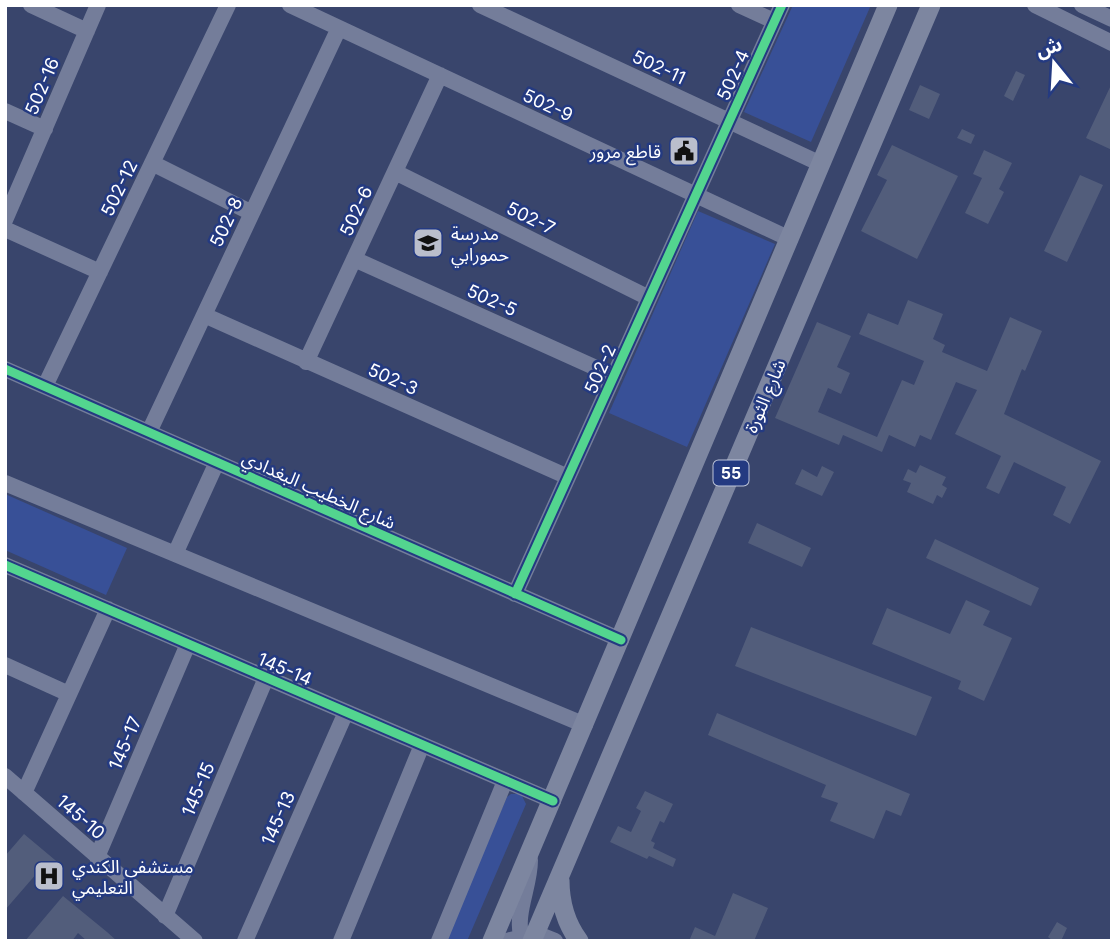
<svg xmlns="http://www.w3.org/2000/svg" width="1117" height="946" font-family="Inter,'Noto Sans Arabic',sans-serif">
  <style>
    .green { fill: #385097 }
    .building { fill: #525d7b }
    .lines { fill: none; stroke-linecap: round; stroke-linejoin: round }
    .minor { stroke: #747d9a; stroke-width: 16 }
    .major { stroke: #7d86a0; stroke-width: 19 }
    .cycleway-casing { stroke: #243a81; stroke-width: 13 }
    .cycleway { stroke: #53d58f; stroke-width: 9 }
    .labels { text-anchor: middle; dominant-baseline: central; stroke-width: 5; stroke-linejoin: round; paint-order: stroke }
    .shield { fill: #243a81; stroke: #bdc4d9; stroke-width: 2 }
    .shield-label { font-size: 16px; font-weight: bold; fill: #fff }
    .street-label { font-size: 18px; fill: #fff; stroke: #243a81 }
    .poi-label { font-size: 18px; fill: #fff; stroke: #243a81; text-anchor: start }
  </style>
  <rect width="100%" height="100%" fill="#39456c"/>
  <!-- green -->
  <path class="green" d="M793 5H871L811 142 744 112Z
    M698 211 775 244 687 447 609 413Z
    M5 494 127 548 106 595 5 550Z
    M511 794H521L526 804 467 941H445L507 797Z"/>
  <!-- building -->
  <path class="building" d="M1016 71 1025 75 1013 101 1004 96Z
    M1112 83V150L1086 138Z
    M920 85 940 94 929 119 909 110Z
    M962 129 975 135 971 144 957 138Z
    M892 145 958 176 917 259 861 231 887 180 877 175Z
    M984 150 1012 163 999 189 1004 192 988 224 965 213 982 178 973 174Z
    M1080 175 1103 185 1067 262 1044 251Z
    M908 300 943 314 933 339 945 345 942 352 987 371 1010 317 1042 331 1025 371 1022 369 1004 414 1101 461 1070 524 1053 515 1066 487 1014 462 999 494 986 488 1001 456 955 434 977 390 956 382 931 440 920 435 915 447 889 435 882 452 843 435 839 445 775 418 817 322 851 336 837 367 850 373 841 394 828 388 818 412 877 437 902 380 914 385 924 361 859 334 868 313 898 325Z
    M920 465 946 477 942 485 947 488 942 498 937 495 933 504 907 492 911 483 903 480 908 469 916 473Z
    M822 466 834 472 822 496 795 484 802 469 817 477Z
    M757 523 811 548 802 567 748 543Z
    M935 539 1039 588 1031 606 926 558Z
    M966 600 990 611 983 625 1012 638 984 701 958 689 961 681 872 644 887 608 950 634Z
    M751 627 932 697 916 736 735 666Z
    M717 713 910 794 901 816 886 810 874 839 830 821 838 803 821 797 826 785 708 735Z
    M645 791 673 804 664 823 660 821 651 841 655 843 653 848 676 859 673 867 649 856 647 859 610 842 618 826 631 832 641 811 636 808Z
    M24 834 61 865 54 874 44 865 5 910V856Z
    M733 893 768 908 754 941H689L695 927 715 936Z
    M63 896 107 932 117 941H87L78 933 72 941H25Z
    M1057 922 1067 928 1061 941H1053L1048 937Z"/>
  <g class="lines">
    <!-- minor -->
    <path class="minor" d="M31 5 87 31
      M290 5 790 239
      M480 5 821 164
      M739 5 774 21
      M1035 5 1112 43
      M1082 5 1112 19
      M5 111 45 129
      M152 163 252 213
      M395 172 649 298
      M5 220 98 5
      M5 229 100 272
      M354 259 614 376
      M204 315 568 477
      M306 362 440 75
      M5 369 621 640
      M45 386 228 5
      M149 432 339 28
      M5 483 585 725
      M175 554 217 462
      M5 565 553 801
      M515 594 782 5
      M5 665 69 694
      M5 776 195 941
      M24 793 108 609
      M97 857 188 644
      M165 916 266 678
      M245 941 346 712
      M341 941 422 745
      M439 941 505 781
      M507 941 535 933 555 941
      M522 941C514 913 530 888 530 860"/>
    <!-- major -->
    <path class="major" d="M560 880C560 903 565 922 579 941
      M492 941 888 5
      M532 941 931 5"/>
    <!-- cycleway casing -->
    <g class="cycleway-casing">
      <path id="cycleway" d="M5 369 621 640
        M5 565 553 801
        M515 594 782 5"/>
    </g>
    <!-- cycleway -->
    <use href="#cycleway" class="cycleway"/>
  </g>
  <!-- icons -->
  <defs>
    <g id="civic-square" transform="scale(1.575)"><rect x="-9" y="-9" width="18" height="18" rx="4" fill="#babecc" stroke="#243a81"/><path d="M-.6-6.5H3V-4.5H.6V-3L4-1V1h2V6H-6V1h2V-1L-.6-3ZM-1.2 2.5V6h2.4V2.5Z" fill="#111"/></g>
    <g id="school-square" transform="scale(1.575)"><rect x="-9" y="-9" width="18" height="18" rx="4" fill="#babecc" stroke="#243a81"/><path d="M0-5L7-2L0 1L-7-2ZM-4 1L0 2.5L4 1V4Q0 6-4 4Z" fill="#111"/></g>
    <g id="hospital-square" transform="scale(1.575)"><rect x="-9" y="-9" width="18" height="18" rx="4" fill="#babecc" stroke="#243a81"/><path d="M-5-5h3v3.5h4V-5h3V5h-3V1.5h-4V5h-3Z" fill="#111"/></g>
  </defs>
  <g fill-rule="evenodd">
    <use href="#civic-square" x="684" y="151"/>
    <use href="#school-square" x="428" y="243"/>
    <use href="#hospital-square" x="49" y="876"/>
  </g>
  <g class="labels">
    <!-- shield labels -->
    <rect class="shield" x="713.5" y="460.5" width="35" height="25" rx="5"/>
    <g class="shield-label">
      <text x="731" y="473">55</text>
    </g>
    <!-- street labels -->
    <g class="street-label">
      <text transform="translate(659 67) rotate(25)">502-11</text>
      <text transform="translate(733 75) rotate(-66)">502-4</text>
      <text transform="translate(42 86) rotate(-67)">502-16</text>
      <text transform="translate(548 105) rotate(25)">502-9</text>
      <text transform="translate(119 188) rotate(-64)">502-12</text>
      <text transform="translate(356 211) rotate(-65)">502-6</text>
      <text transform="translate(531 218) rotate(26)">502-7</text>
      <text transform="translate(226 222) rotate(-65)">502-8</text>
      <text transform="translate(492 300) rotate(24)">502-5</text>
      <text transform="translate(600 369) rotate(-66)">502-2</text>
      <text transform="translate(393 379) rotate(24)">502-3</text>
      <text transform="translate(765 396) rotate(-67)">شارع الثورة</text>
      <text transform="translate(319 490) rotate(24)">شارع الخطيب البغدادي</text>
      <text transform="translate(285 669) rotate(23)">145-14</text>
      <text transform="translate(125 743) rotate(-67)">145-17</text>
      <text transform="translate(198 789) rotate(-67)">145-15</text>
      <text transform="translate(81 817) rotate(41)">145-10</text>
      <text transform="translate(278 818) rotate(-66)">145-13</text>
    </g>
    <!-- poi labels -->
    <g class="poi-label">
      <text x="661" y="151" text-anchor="end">قاطع مرور</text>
      <text x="451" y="233">مدرسة<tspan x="451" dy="21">حمورابي</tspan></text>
      <text x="72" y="866">مستشفى الكندي<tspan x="72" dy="21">التعليمي</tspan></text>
    </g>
  </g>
  <!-- border -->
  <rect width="1117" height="946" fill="none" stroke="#ffffff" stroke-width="14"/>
  <!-- north arrow -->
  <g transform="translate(1054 63) rotate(342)" stroke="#243a81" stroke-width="5" paint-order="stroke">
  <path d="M0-5L12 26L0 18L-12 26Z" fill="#ffffff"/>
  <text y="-10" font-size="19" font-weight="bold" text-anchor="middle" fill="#ffffff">ش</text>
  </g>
</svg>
